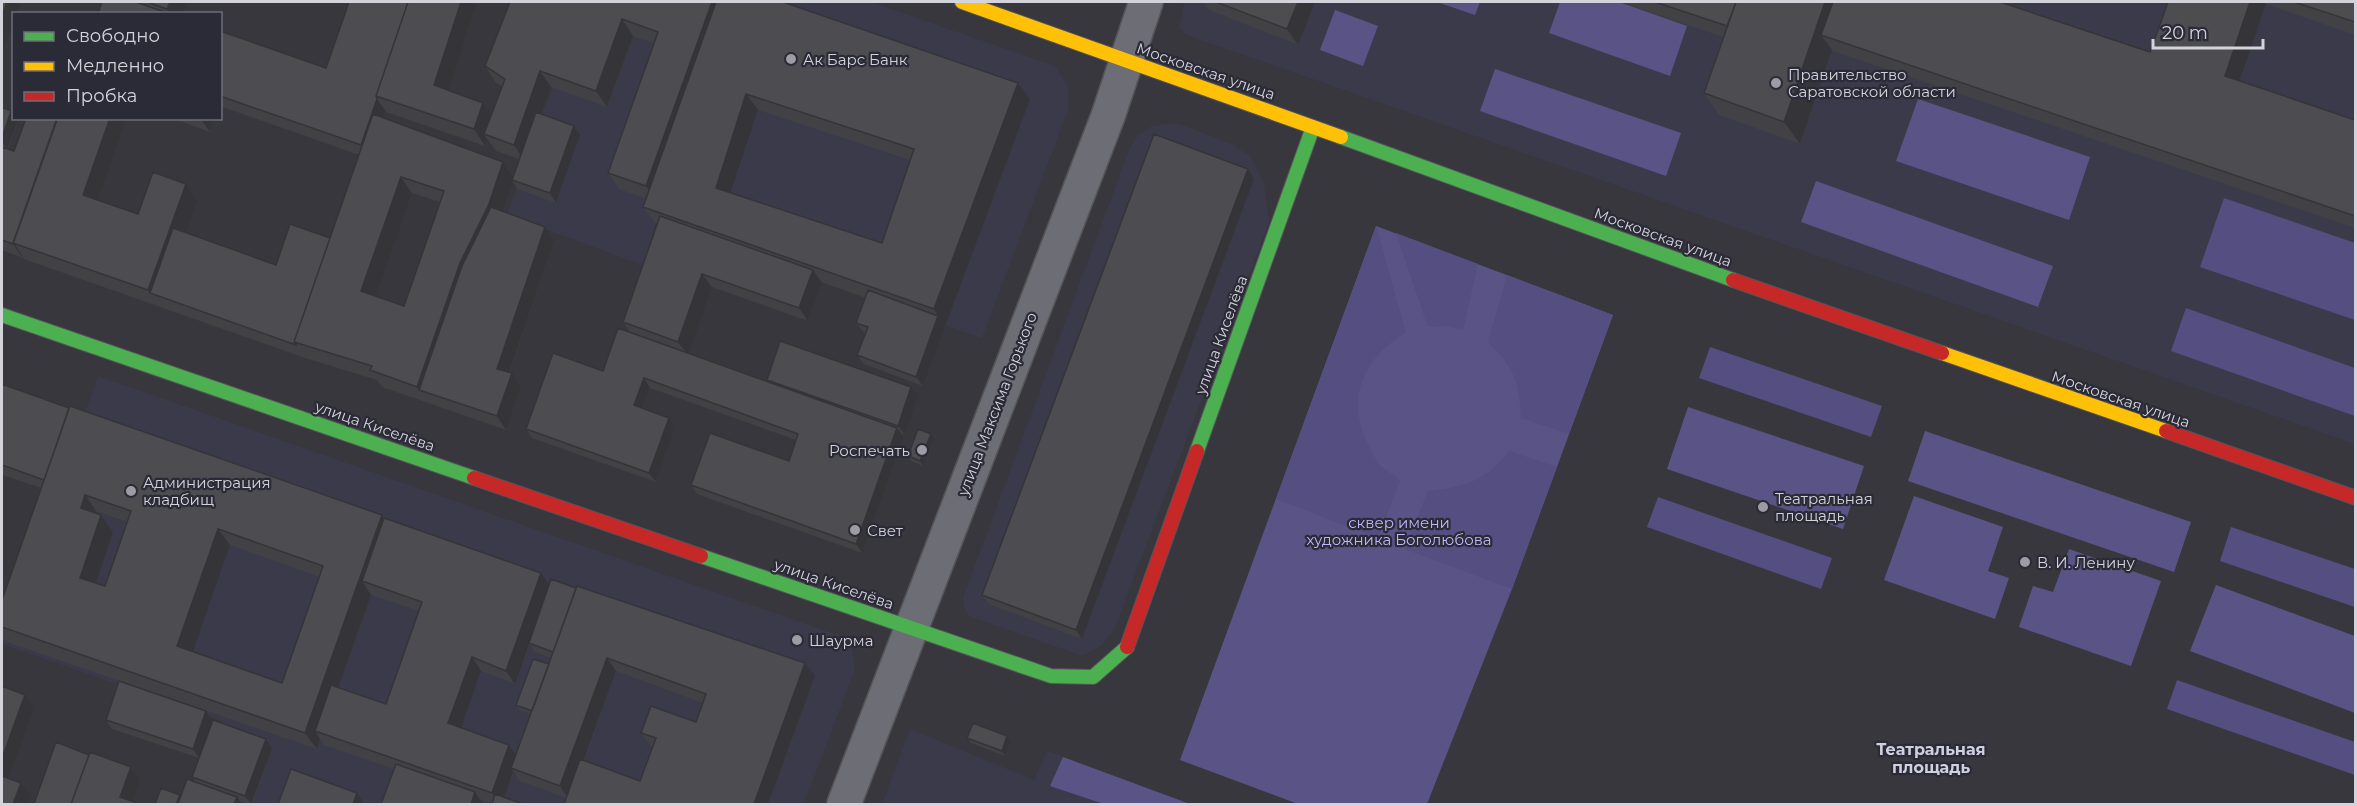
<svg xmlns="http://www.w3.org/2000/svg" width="2357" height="806" font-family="Montserrat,sans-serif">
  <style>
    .built { fill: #3b3a4b }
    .green { fill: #595485 }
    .forest { fill: #554e81 }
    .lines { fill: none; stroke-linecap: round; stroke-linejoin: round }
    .street-casing { stroke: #555459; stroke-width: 36 }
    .fast-casing { stroke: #555459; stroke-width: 16 }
    .slow-casing { stroke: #555459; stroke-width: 16 }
    .jam-casing { stroke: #555459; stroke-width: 16 }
    .street { stroke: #6d6d75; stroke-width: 33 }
    .fast { stroke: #4caf50; stroke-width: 14 }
    .slow { stroke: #ffc107; stroke-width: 14 }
    .jam { stroke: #c62828; stroke-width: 14 }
    .wall { fill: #414146; fill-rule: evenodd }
    .shaded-wall { fill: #353539 }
    .building { fill: #4c4c51; stroke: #353539; stroke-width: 1.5; fill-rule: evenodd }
    .poi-dot { fill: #9d9ca4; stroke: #2b2a37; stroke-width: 2 }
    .labels { text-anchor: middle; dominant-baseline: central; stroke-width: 4.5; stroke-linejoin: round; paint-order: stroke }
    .poi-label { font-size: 15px; fill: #d3d3db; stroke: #2b2a37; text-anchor: start }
    .street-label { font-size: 15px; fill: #d3d3db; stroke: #2b2a37 }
    .park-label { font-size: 15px; fill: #bdb7fc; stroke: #2b2a37 }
    .neighbourhood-label { font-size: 16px; font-weight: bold; fill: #d1d0e1; stroke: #2b2a37 }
  </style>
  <rect width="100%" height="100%" fill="#38373e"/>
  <!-- built -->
  <path class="built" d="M582 2H871L1055 66 1068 86V110L982 338 655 224 645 266 507 215Z
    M1184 2H2355V444L1187 35 1179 28Z
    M1164 124H1180L1233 145 1250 156 1264 182 1269 222 1114 630 1102 645 1083 656 969 616 964 607 963 598 1129 150 1137 137 1150 127Z
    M98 376 837 635 852 649 855 669 804 804H189L219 720 2 644V629L56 494Z
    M910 729 1034 780 1047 751 1189 804H882Z"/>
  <!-- green -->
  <path class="green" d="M1437 2H1480L1475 15Z
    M1560 2H1619L1687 26 1670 76 1549 33Z
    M1335 10 1378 26 1363 66 1320 50Z
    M1495 69 1681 133 1666 176 1480 111Z
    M1918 99 2090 157 2069 220 1896 161Z
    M1816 181 2053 266 2038 307 1801 222Z
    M1376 226 1613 315 1512 589 1427 804H1298L1180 760Z
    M1688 407 1864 466 1843 529 1667 469Z
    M1925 431 2191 522 2174 572 1908 481Z
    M1914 496 2003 527 1988 571 2009 578 1995 619 1884 580Z
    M2069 549 2161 581 2131 666 2019 627 2033 586 2053 592Z
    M2216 585 2355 636V713L2190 651Z
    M1063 757 1190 804H1104L1050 786Z"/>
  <!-- forest -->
  <path class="forest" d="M2224 198 2355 243V320L2200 267Z
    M1376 226 1406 333C1362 357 1345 401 1369 446 1372 452 1375 458 1378 463 1384 469 1393 475 1400 480L1378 538 1276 499Z
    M1396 233 1478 264 1463 330 1447 326 1428 327Z
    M1507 275 1613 315 1569 434 1521 418C1519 381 1515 369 1488 342Z
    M2186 308 2355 368V416L2171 351Z
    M1710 347 1882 406 1871 437 1699 378Z
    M1509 451 1557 467 1512 589 1405 549 1428 491C1464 487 1487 481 1509 451Z
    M1658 497 1832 558 1821 589 1647 527Z
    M2231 527 2355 569V607L2220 561Z
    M2177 680 2355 742V775L2167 709Z"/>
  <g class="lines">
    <!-- street casing -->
    <g class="street-casing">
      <path id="street" d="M844 804 1108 116 1146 2"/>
    </g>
    <!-- fast casing -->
    <g class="fast-casing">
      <path id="fast" d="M1341 137 1733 280
        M2 315 474 478
        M1197 451 1313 127
        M701 556 1051 676 1093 677 1127 647"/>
    </g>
    <!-- slow casing -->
    <g class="slow-casing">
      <path id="slow" d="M962 2 1341 137
        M1942 353 2166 431"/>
    </g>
    <!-- jam casing -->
    <g class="jam-casing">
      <path id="jam" d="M1733 280 1942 353
        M2166 431 2356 498
        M474 478 701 556
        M1127 647 1197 451"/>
    </g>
    <!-- street -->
    <use href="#street" class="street"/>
    <!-- fast -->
    <use href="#fast" class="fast"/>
    <!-- slow -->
    <use href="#slow" class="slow"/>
    <!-- jam -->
    <use href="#jam" class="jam"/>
  </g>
  <!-- wall -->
  <path class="wall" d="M102 2H187L183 14H98Z
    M477 2 448 90 491 115 502 86 496 83 485 66 510 2 1018 83 1030 99 923 386 864 364 857 355 865 333 863 332 856 323 866 298 821 282 822 283 808 321 712 287 688 353 769 382 767 380 918 396 905 435 901 434 904 437 862 553 697 494 691 485 789 461 796 440 650 388 643 408 675 427 656 482 532 438 526 429 603 371 630 332 623 322 657 224 655 223 643 207 646 199 619 189 608 173 654 43 633 36 607 107 551 87 542 115 574 126 580 135 556 203 518 189 513 182 503 212 554 241 510 372 512 373 521 386 506 430 382 387 377 380 305 358 24 259 23 257V258L2 250V107L11 111 14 114V118H17L18 120 8 149 14 151 26 118H127L98 200 138 214 186 184 197 200 185 233 276 265 330 238 359 155 220 106V31L326 68ZM758 110 910 160 882 243 731 193ZM386 112 485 146 487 139 496 151 519 159 513 176 503 162 384 118ZM412 193 440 202 404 306 377 296Z
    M1202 2H1315L1298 45 1209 10Z
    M1620 2H2000L2150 52 2168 2H2355V35L2266 4 2240 81 2355 120V228L1833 51 1832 50 1800 144 1719 115 1704 93 1723 37Z
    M172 118H214L210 132Z
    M1254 179 1082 639 989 604 982 595Z
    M2 384 382 515 384 518 549 584 576 588 805 663 815 676 768 804 566 798 520 781 513 771 492 803 479 799 483 804H381L394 769 324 745 320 739 317 749 207 711 213 720 272 749 252 804 239 801 242 804H155L181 797 196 782 192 777 199 758 112 729 106 720 178 701 4 641 2 637V600L41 488 2 475ZM96 511 127 522 105 586 95 583 113 532 101 515 96 513ZM230 545 320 577 282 683 192 652ZM371 595 419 611 386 704 338 688ZM530 644 535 652 551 658 549 664 516 705 520 710 531 714 516 755 461 728 481 671 515 684ZM616 671 703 703 696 722 641 733 651 746 653 747 640 781 584 761Z
    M934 439 923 466 911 461 908 456Z
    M1007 736 1011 741 1005 756 971 743 967 738Z"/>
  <!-- shaded-wall -->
  <path class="shaded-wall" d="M7 2H21L16 14H14V21L2 54V15Z
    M170 2H187L183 14H170L167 9Z
    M461 2H477L445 101 434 85Z
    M712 2H729L657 203 646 186Z
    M1298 2H1315L1298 45 1287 29Z
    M1825 2H1848L1821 35 1832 50 1800 144 1784 122Z
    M2250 2H2264L2266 4 2236 92 2225 76Z
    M622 19 633 36 607 107 596 91Z
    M540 71 551 87 525 162 514 145Z
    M1018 83 1030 99 923 386 916 377 938 316 934 309Z
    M746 94 758 110 727 204 716 188Z
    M377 99 386 112 370 159 361 145Z
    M483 103 494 119 484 134 487 139 485 146 474 129Z
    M11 111 14 114V118H17L18 120 7 149 2 141V138Z
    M110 118H127L94 211 83 195Z
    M200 118H214L210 132Z
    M574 126 580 135 556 203 550 193Z
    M503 162 514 178 512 180 513 182 500 220 419 390 417 387 460 263Z
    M1248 169 1254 179 1082 639 1076 630Z
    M401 177 412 193 373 307 361 291Z
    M186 184 197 200 163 298 150 293 148 290Z
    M545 227 554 241 506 382 497 369Z
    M14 243 23 257V258L13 244Z
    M813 270 822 283 808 321 799 308Z
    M702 274 712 287 688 355 678 342Z
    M512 373 521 386 506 430 497 416Z
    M644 378 650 388 640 415 634 405Z
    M911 387 918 396 905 435 898 426Z
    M669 418 675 427 656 482 649 473Z
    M897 428 904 437 862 553 856 544Z
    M931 434 934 439 923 466 920 461Z
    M85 495 96 511 92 524 81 508Z
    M101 515 113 532 92 595 80 578Z
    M382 515 393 532 362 581 371 595 322 734 315 731 320 739 317 749 305 733Z
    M218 529 230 545 189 663 177 646Z
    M541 573 550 586 515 684 506 671Z
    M472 657 481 671 458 737 448 723Z
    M607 658 616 671 569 800 560 786Z
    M805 663 815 676 768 804H754Z
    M25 695 34 708 5 787 2 783V758Z
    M206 711 213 720 200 759 193 749Z
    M1007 736 1011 741 1005 756 1002 751Z
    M266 739 272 749 251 804 245 796Z
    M509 745 518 758 511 768 513 771 502 804H500L492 793Z
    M131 767 140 780 131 804 120 797Z
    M21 783 30 797 27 804H13Z
    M475 792 483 804H471Z
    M357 793 364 803 363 804H353Z
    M237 797 242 804H234Z"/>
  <!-- building -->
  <path class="building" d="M2 2H7L2 15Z
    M102 2H136L170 14H98Z
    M147 2H170L167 9Z
    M349 2H408L376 96 377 99 361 145 220 96V31L326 68Z
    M408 2H461L434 85 483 103 474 129 376 96Z
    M510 2H712L646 186 608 173 658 32 622 19 596 91 540 71 514 145 484 134 505 79 485 66Z
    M716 2H783L1018 83 934 309 643 207ZM746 94 914 149 882 243 716 188Z
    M1216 2H1298L1287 29Z
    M1655 2H1736L1727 26Z
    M1736 2H1825L1784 122 1704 93Z
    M1833 2H2000L2150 52 2168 2H2250L2225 76 2355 120V216L1821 35Z
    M2294 2H2355V22Z
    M2 107 11 111 2 138Z
    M536 112 574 126 550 193 512 180Z
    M373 114 503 162 489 204 460 263 417 387 370 370 372 366 294 342ZM401 177 444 191 404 306 361 291Z
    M26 118H54L57 120 13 244 2 240V147L14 151Z
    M57 118H110L83 195 138 214 153 172 186 184 148 290 13 243Z
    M1154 134 1248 169 1076 630 982 595Z
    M491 207 545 227 497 369 512 373 497 416 419 390 462 266Z
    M660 216 813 270 799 308 702 274 678 342 623 322Z
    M290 224 330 238 294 342 296 345 150 293 173 228 276 265Z
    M868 290 938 316 916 377 857 355 868 327 856 323Z
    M618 328 897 428 856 544 691 485 710 433 789 461 798 434 644 378 634 405 669 418 649 473 526 429 553 353 603 371Z
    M780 341 911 387 898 426 767 380Z
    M2 384 69 408 44 480 2 465Z
    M70 406 382 515 305 733 2 627V600ZM85 495 131 511 105 586 80 578 101 515 81 508ZM218 529 323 566 282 683 177 646Z
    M918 429 931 434 920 461 908 456Z
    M384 518 541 573 506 671 472 657 448 723 509 745 492 793 315 731 331 685 386 704 422 602 362 581Z
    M551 579 576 588 553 652 529 643Z
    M577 586 805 663 754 804H564L580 759 640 781 656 738 641 733 651 706 696 722 706 694 607 658 560 786 511 768Z
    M533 659 549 664 532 711 516 705Z
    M119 681 206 711 193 749 106 720Z
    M2 686 25 695 2 758Z
    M213 720 266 739 245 796 192 777Z
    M973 723 1007 736 1002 751 967 738Z
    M56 742 89 755 71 804H34Z
    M90 752 131 767 120 797 137 803 136 804H71Z
    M396 764 475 792 471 804H381Z
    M291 769 357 793 353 804H278Z
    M2 776 21 783 13 804H2Z
    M187 779 237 797 234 804H178Z
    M161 788 180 795 176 804H155Z
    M495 794 523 804H492Z"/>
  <!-- markers -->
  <g class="poi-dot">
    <circle cx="791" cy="59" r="6"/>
    <circle cx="1776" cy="83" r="6"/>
    <circle cx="922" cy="450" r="6"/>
    <circle cx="131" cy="491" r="6"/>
    <circle cx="1763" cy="507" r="6"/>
    <circle cx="855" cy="530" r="6"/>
    <circle cx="2025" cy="562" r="6"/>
    <circle cx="797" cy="640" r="6"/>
  </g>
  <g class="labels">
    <!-- poi labels -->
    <g class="poi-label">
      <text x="803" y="59">Ак Барс Банк</text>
      <text x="1788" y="74">Правительство<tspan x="1788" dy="17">Саратовской области</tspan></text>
      <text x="910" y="450" text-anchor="end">Роспечать</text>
      <text x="143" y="482">Администрация<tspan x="143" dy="17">кладбищ</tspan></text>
      <text x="1775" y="498">Театральная<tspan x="1775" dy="17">площадь</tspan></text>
      <text x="867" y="530">Свет</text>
      <text x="2037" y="562">В. И. Ленину</text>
      <text x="809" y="640">Шаурма</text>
    </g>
    <!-- street labels -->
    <g class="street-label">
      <text transform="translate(1206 71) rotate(19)">Московская улица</text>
      <text transform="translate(1663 237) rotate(20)">Московская улица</text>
      <text transform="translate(1221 335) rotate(-70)">улица Киселёва</text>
      <text transform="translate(2121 399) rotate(19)">Московская улица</text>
      <text transform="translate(997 404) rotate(-69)">улица Максима Горького</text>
      <text transform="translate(375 426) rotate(19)">улица Киселёва</text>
      <text transform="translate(834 584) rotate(19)">улица Киселёва</text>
    </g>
    <!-- park labels -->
    <g class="park-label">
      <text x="1399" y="522">сквер имени<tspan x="1399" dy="17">художника Боголюбова</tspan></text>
    </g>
    <!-- neighbourhood labels -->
    <g class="neighbourhood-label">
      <text x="1931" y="749">Театральная<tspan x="1931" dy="18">площадь</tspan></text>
    </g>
  </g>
  <!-- border -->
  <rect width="2357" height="806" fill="none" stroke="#d3d3db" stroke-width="6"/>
  <!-- legend -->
  <rect x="12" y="12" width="210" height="108" fill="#2b2a37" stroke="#6e6e79" stroke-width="1.5"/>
  <rect x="24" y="32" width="30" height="9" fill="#4caf50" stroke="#6e6e79" stroke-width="1.5"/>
  <text x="66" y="42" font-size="18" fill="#d3d3db">Свободно</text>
  <rect x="24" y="62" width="30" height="9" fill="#ffc107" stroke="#6e6e79" stroke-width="1.5"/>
  <text x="66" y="72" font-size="18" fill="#d3d3db">Медленно</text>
  <rect x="24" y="92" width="30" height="9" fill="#c62828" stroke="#6e6e79" stroke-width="1.5"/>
  <text x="66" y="102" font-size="18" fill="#d3d3db">Пробка</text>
  <!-- scale -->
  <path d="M2153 39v9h110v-9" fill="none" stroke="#d3d3db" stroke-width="3"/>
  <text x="2162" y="39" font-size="18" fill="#d3d3db" stroke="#2b2a37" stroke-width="4.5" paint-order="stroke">20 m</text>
</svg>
